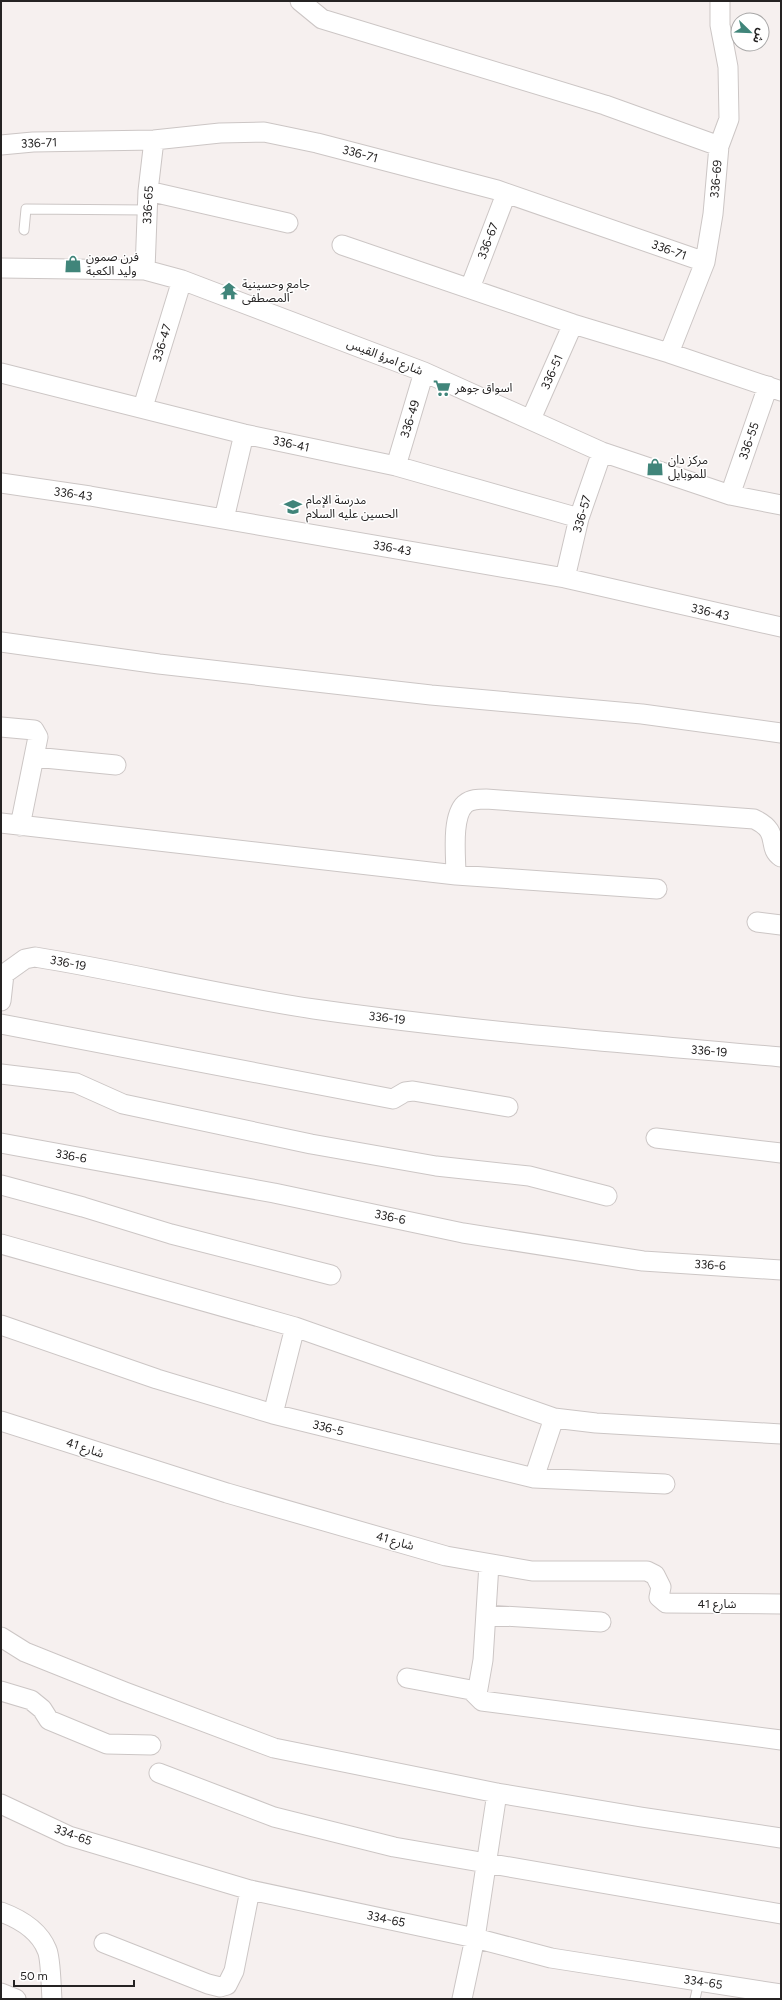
<svg xmlns="http://www.w3.org/2000/svg" width="782" height="2000" font-family="Figtree,'Noto Sans Arabic',sans-serif">
  <style>
    .lines { fill: none; stroke-linecap: round; stroke-linejoin: round }
    .lane-casing { stroke: #ccc6c5; stroke-width: 11 }
    .street-casing { stroke: #ccc6c5; stroke-width: 21 }
    .lane { stroke: #fff; stroke-width: 9 }
    .street { stroke: #fff; stroke-width: 19 }
    .labels { text-anchor: middle; dominant-baseline: central; stroke-width: 3; stroke-linejoin: round; paint-order: stroke }
    .street-label { font-size: 12px; fill: #252323; stroke: #fff }
    .poi-label { font-size: 12px; fill: #252323; stroke: #fff; text-anchor: start }
  </style>
  <rect width="100%" height="100%" fill="#f6f0ef"/>
  <g class="lines">
    <!-- lane casing -->
    <g class="lane-casing">
      <path id="lane" d="M24 230 26 209 147 210
        M695 1999 699 1981"/>
    </g>
    <!-- street casing -->
    <g class="street-casing">
      <path id="street" d="M300 1 322 19 605 105 719 146
        M1 145 33 142 154 140 220 133 264 132 317 143 497 190 705 262
        M148 191 288 223
        M342 245 573 324 669 353 781 391
        M1 268 145 270 182 280 424 372 602 452 730 495 781 505
        M145 270 148 191 154 140
        M470 288 506 194
        M669 353 705 262 713 214 719 146 729 119 728 67 720 25V1
        M1 373 244 434 396 466 579 518
        M143 407 182 280
        M531 419 573 324
        M396 466 424 372
        M1 483 90 496 565 578 781 627
        M730 495 768 386
        M224 519 244 434
        M565 578 579 518 602 452
        M1 642 159 664 431 695 642 714 781 733
        M1 727 34 730 38 737 20 826
        M34 757 116 765
        M1 823 456 875 657 889
        M456 875C456 857 451 817 465 804 471 799 478 799 486 799L754 819C782 832 766 847 781 857
        M757 922 781 925
        M1 974H4L25 959 35 957C128 972 220 995 314 1009 469 1031 625 1043 781 1057
        M1 1001 4 974
        M1 1024 393 1099 405 1092 413 1091 508 1107
        M1 1074 76 1083 123 1104 311 1144 436 1166 529 1176 607 1196
        M656 1138 781 1153
        M1 1143 274 1193 463 1233 643 1261 781 1270
        M1 1185 83 1207 171 1234 331 1275
        M1 1244 295 1327 554 1418 596 1423 781 1434
        M1 1325 157 1379 273 1414 534 1478 665 1484
        M273 1414 295 1327
        M1 1421 227 1493 446 1556 532 1571H647L655 1575 661 1587 659 1597 666 1603 781 1604
        M534 1478 554 1418
        M486 1615 601 1622
        M1 1637 25 1652 125 1692 274 1748 497 1793 641 1817 781 1838
        M407 1678 471 1690 482 1701 781 1740
        M1 1691 31 1700 42 1709 49 1720 107 1744 151 1745
        M477 1694 483 1660 489 1564
        M159 1773 274 1817 394 1847 781 1914
        M1 1804 69 1836 250 1890 475 1938 551 1958 781 1994
        M1 1912C20 1919 39 1930 47 1950 51 1959 51 1988 52 1999
        M104 1943 208 1984 220 1987 227 1985 234 1971 250 1890
        M1 1993 16 1999
        M462 1999 475 1938 497 1793"/>
    </g>
    <!-- lane -->
    <use href="#lane" class="lane"/>
    <!-- street -->
    <use href="#street" class="street"/>
  </g>
  <!-- icons -->
  <defs>
    <g id="shop-bare" transform="scale(1.38)"><path d="M-5-2.5h2.3a2.7 3.5 0 0 1 5.4 0H5L5.5 6h-11ZM-1.5-2.5h3a1.5 2.3 0 0 0-3 0Z" fill="#40857a" stroke="#fff" stroke-width="2.5" paint-order="stroke"/></g>
    <g id="temple-bare" transform="scale(1.38)"><path d="M0-6L5-2H3V0L6.5 2.5H4V6H1.5V3h-3V6H-4V2.5H-6.5L-3 0V-2H-5Z" fill="#40857a" stroke="#fff" stroke-width="2.5" paint-order="stroke"/></g>
    <g id="supermarket-bare" transform="scale(1.38)"><path d="M-6-5.5h2.5l.6 2H6L4.5 2H-2.5L-4.4-4H-6ZM-1.5 3.2a1.3 1.3 0 1 0 .1 0ZM3 3.2a1.3 1.3 0 1 0 .1 0Z" fill="#40857a" stroke="#fff" stroke-width="2.5" paint-order="stroke"/></g>
    <g id="school-bare" transform="scale(1.38)"><path d="M0-5L7-2L0 1L-7-2ZM-4 1L0 2.5L4 1V4Q0 6-4 4Z" fill="#40857a" stroke="#fff" stroke-width="2.5" paint-order="stroke"/></g>
  </defs>
  <g fill-rule="evenodd">
    <use href="#shop-bare" x="73" y="264"/>
    <use href="#temple-bare" x="229" y="291"/>
    <use href="#supermarket-bare" x="442" y="388"/>
    <use href="#shop-bare" x="655" y="467"/>
    <use href="#school-bare" x="293" y="507"/>
  </g>
  <g class="labels">
    <!-- street labels -->
    <g class="street-label">
      <text transform="translate(39 143) rotate(-2)">336-71</text>
      <text transform="translate(360 154) rotate(15)">336-71</text>
      <text transform="translate(716 179) rotate(-85)">336-69</text>
      <text transform="translate(148 205) rotate(-87)">336-65</text>
      <text transform="translate(488 241) rotate(-69)">336-67</text>
      <text transform="translate(669 250) rotate(20)">336-71</text>
      <text transform="translate(162 343) rotate(-73)">336-47</text>
      <text transform="translate(385 357) rotate(21)">شارع امرؤ القيس</text>
      <text transform="translate(552 372) rotate(-66)">336-51</text>
      <text transform="translate(410 419) rotate(-73)">336-49</text>
      <text transform="translate(749 441) rotate(-71)">336-55</text>
      <text transform="translate(291 444) rotate(12)">336-41</text>
      <text transform="translate(73 494) rotate(8)">336-43</text>
      <text transform="translate(582 514) rotate(-74)">336-57</text>
      <text transform="translate(392 548) rotate(10)">336-43</text>
      <text transform="translate(710 612) rotate(13)">336-43</text>
      <text transform="translate(68 963) rotate(11)">336-19</text>
      <text transform="translate(387 1018) rotate(7)">336-19</text>
      <text transform="translate(709 1051) rotate(5)">336-19</text>
      <text transform="translate(71 1156) rotate(10)">336-6</text>
      <text transform="translate(390 1217) rotate(12)">336-6</text>
      <text transform="translate(710 1265) rotate(4)">336-6</text>
      <text transform="translate(328 1428) rotate(14)">336-5</text>
      <text transform="translate(85 1448) rotate(18)">شارع 41</text>
      <text transform="translate(395 1541) rotate(16)">شارع 41</text>
      <text x="717" y="1604">شارع 41</text>
      <text transform="translate(73 1835) rotate(20)">334-65</text>
      <text transform="translate(386 1919) rotate(12)">334-65</text>
      <text transform="translate(703 1982) rotate(9)">334-65</text>
    </g>
    <!-- poi labels -->
    <g class="poi-label">
      <text x="86" y="257">فرن صمون<tspan x="86" dy="14">وليد الكعبة</tspan></text>
      <text x="242" y="284">جامع وحسينية<tspan x="242" dy="14">المصطفى</tspan></text>
      <text x="455" y="388">اسواق جوهر</text>
      <text x="668" y="460">مركز دان<tspan x="668" dy="14">للموبايل</tspan></text>
      <text x="306" y="500">مدرسة الإمام<tspan x="306" dy="14">الحسين عليه السلام</tspan></text>
    </g>
  </g>
  <!-- border -->
  <rect width="782" height="2000" fill="none" stroke="#252323" stroke-width="4"/>
  <!-- north arrow -->
  <g transform="translate(750 32) rotate(113)"><circle r="19" fill="#ffffff" stroke="#a8a7a7"/>
  <path d="M0-3L7 15L0 10L-7 15Z" fill="#40857a"/>
  <text y="-6" font-size="11" font-weight="bold" text-anchor="middle" fill="#252323">ش</text>
  </g>
  <!-- scale -->
  <path d="M14 1980v6h120v-6" fill="none" stroke="#252323" stroke-width="2"/>
  <text x="20" y="1980" font-size="12" fill="#252323" stroke="#ffffff" stroke-width="3" paint-order="stroke">50 m</text>
</svg>
